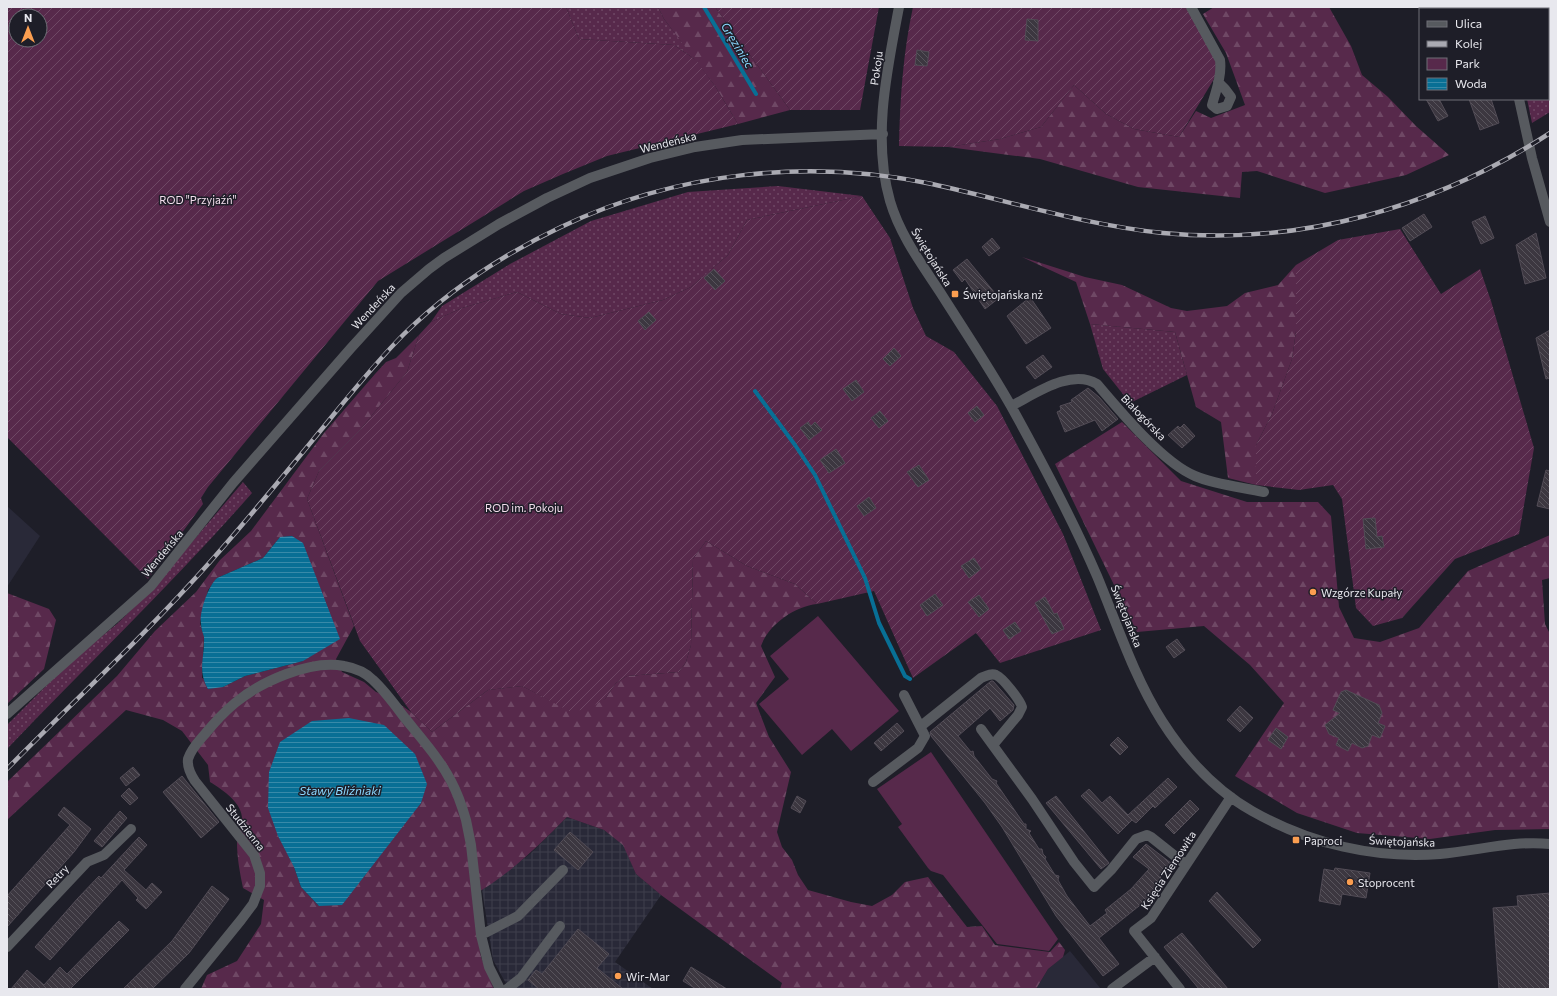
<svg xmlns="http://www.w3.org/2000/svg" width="1557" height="996" font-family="Commissioner,sans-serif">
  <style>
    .built { fill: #292938 }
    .industrial { fill: url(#industrial-grid) }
    .grass { fill: url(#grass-dots) }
    .forest { fill: url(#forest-firs); fill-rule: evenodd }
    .park { fill: #57294b }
    .garden { fill: url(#garden-furrows); fill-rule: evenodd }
    .water { fill: url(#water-rules) }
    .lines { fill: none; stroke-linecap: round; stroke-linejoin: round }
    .stream { stroke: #086f95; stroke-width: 4 }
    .building { fill: url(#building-back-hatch); stroke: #524c56 }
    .minor { stroke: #575a5f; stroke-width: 10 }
    .rail-casing { stroke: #aaaab2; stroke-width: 4.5 }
    .rail { stroke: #1e1e28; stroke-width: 3; stroke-dasharray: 9; stroke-linecap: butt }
    .poi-dot { fill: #fb9e50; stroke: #1e1e28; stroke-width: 1.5 }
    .labels { text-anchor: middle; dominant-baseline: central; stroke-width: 3; stroke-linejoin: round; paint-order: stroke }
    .street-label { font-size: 11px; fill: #e8e8ee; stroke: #1e1e28 }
    .park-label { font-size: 11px; fill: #f3ddec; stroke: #1e1e28 }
    .poi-label { font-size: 11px; fill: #e8e8ee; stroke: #1e1e28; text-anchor: start }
    .water-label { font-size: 12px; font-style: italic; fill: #8ad8ff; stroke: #1e1e28 }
  </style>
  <defs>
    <pattern id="industrial-grid" width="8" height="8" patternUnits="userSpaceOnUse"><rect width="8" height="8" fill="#292938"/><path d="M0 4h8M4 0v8" fill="none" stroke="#3e3e4b"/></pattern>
    <pattern id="grass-dots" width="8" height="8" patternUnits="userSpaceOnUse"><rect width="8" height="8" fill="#57294b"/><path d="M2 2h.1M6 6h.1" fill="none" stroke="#6f4865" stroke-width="1.8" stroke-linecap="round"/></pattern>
    <pattern id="forest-firs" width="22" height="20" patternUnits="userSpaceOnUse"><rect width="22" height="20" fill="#57294b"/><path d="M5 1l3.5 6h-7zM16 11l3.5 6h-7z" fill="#6f4865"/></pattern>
    <pattern id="garden-furrows" width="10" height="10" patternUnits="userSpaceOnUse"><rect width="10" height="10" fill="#57294b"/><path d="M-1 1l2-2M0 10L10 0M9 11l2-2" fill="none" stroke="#6f4865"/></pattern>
    <pattern id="water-rules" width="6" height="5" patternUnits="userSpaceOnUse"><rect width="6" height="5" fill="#086f95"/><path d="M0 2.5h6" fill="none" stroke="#388aa9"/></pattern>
    <pattern id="building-back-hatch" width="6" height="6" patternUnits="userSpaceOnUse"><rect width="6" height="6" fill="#3c3740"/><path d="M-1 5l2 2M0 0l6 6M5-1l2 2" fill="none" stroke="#58545c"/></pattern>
  </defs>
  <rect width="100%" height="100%" fill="#1e1e28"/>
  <!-- built -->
  <path class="built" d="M7 506 40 536 7 587Z
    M1070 951 1101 989H1036L1048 969Z"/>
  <!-- industrial -->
  <path class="industrial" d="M567 817 604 830 624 845 636 874 661 895 615 962 653 989H509L493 960 482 890 530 854Z"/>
  <!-- grass -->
  <path class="grass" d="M566 7H658L664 19 696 60 674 45 579 39Z
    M1548 37H1550V112L1532 123 1527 99H1548Z
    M778 186 862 196 747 220 728 255 691 287 663 300 590 318 561 314 517 292 462 308 431 322 442 306 510 264 591 221 688 192Z
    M1090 324 1175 332 1187 375 1130 403 1103 369Z
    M243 482 252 493C174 582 88 664 7 749V725L69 663 118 623 152 589Z"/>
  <!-- forest -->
  <path class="forest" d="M658 7H715L790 110 738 124 715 86 664 19Z
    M1214 7H1329L1351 46 1362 75 1388 97 1416 126 1449 155 1406 175 1325 193 1257 171 1242 172 1240 198 1138 187 1040 159 948 147 1000 139 1041 127 1074 85 1106 114 1134 129 1179 137 1196 111 1211 118 1245 105 1226 53 1203 14Z
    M1022 257 1085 277 1122 285 1171 308 1187 311 1227 306 1245 293 1278 285 1296 265V331L1292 359 1272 414 1256 445V485L1228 478 1221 422 1196 407 1175 332 1090 324 1076 282Z
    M419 335 407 372 360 430 319 471 307 499 354 626 336 659 342 672 364 682 376 692 388 696 411 712 432 732 488 690 522 686 571 711 605 699 616 683 627 676 679 672 686 662 691 645 693 559 706 541 747 566 795 584 817 604C795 606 768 625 761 646L775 677 756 703 769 737 791 772 777 832 782 847 792 860 798 875 808 890 851 902 872 906 892 895 905 882 928 877 967 927 982 926 995 945 1050 952 1059 942 1065 950 1063 957 1048 969 1036 989H780L782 983 661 895 636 874 623 845 604 830 567 817C538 846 508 876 472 896L481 957 494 989H201L207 975 237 961 261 924 264 900 243 888C240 873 237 858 237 842 237 836 241 830 242 824 245 804 224 791 210 782L208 765 182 731 163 720 126 710 7 820V782L117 676 155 631 196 592 220 560 251 531 324 433 375 374 386 362 396 358ZM280 537 303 661 245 676 223 687 202 678 204 636 200 623 208 590 217 578 263 558ZM294 867 319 906 301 887Z
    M1122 422 1181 481 1247 502H1318L1331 516 1339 607 1354 638 1380 642 1419 628 1468 571 1550 535V578L1542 580 1545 624 1550 634V829L1495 830 1430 839 1357 833 1297 813 1235 776 1284 703 1250 665 1204 626 1137 632 1055 464Z
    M7 593 49 609 56 620 44 669 7 704Z"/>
  <!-- park -->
  <path class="park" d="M818 616 899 711 851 751 832 729 802 755 759 704 789 679 770 656Z
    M931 752 1058 939 1049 951 997 944 943 875 931 871 928 868 898 827 902 824 877 789Z"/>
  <!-- garden -->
  <path class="garden" d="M7 7H566L579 39 674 45 696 60 715 86 738 124 607 156 563 174 524 191 378 281 208 487 201 498 203 504 148 579 7 437ZM16 16H40V40H16Z
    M715 7H879L860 110H790Z
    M913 7H1186L1216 60 1217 74 1179 137 1134 129 1106 114 1074 85 1041 127 1000 139 948 147 899 146C900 99 903 53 913 7Z
    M862 196 890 238 913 308 926 336 954 352 997 406 1063 534 1101 630 1000 663 976 633 913 678 874 591 817 604 795 584 747 566 706 541 693 559 691 645 686 662 679 672 627 676 616 683 605 699 589 708 571 712 522 686 488 690 432 732 411 712 360 641 307 499 319 471 360 430 407 372 419 335 431 322 462 308 517 292 561 314 590 318 663 300 691 287 728 255 747 220Z
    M1400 229 1441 294 1480 269 1491 301 1534 448 1519 534 1455 559 1402 618 1373 626 1356 608 1342 499 1333 485 1299 490 1256 485V445L1272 414 1292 359 1296 331V265L1338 240Z"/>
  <!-- water -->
  <path class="water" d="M292 536 303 543 340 639 303 661 245 676 223 687 208 689C197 670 205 657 204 637 203 633 201 629 201 624 199 613 208 586 217 578L263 558 280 537Z
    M349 718 384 725 415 754 427 784 421 803 342 905 319 906 301 887 294 867 278 836 268 808 269 772 280 742 312 721Z"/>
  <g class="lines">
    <!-- stream -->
    <path class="stream" d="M704 7 756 94
      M755 391 795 445 815 475 865 578 879 623 905 676 910 679"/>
  </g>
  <!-- building -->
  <path class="building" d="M1027 19 1038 20V41L1025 40Z
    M917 50 929 52 927 66 915 65Z
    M1426 99H1439L1448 116 1438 121Z
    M1469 99H1491L1499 123 1480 130Z
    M1424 214 1432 227 1410 241 1402 228Z
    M1485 216 1494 238 1481 244 1472 222Z
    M1536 233 1546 278 1525 284 1516 245Z
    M992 238 1000 248 989 256 982 247Z
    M967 259 999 298 985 309 965 279 962 282 953 270Z
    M714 269 725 281 715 290 704 278Z
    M1030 297 1051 328 1026 344 1007 316Z
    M649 312 656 320 645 330 638 321Z
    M1550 330V378L1546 379 1536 338Z
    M894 348 901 356 890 366 883 359Z
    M1043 355 1052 367 1035 379 1026 367Z
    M856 380 864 392 852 401 843 389Z
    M1088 388 1099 397 1118 419 1102 431 1095 420 1065 432 1057 412 1061 410 1060 406 1072 402 1071 400Z
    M977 406 984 415 975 422 968 413Z
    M880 411 888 421 879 428 871 418Z
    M808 422 811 426 815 422 822 430 809 440 800 428Z
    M1184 424 1195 436 1182 448 1168 435 1178 426 1180 428Z
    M836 449 845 463 829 473 820 460Z
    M919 465 929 480 918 487 907 472Z
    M1546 470 1550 471V509L1537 506Z
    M869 497 876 508 864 516 857 506Z
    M1375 518 1377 537 1382 536 1384 547 1366 549 1363 519Z
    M974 558 981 569 969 578 961 566Z
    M935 594 943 605 927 616 920 605Z
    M979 595 989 609 979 617 968 602Z
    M1045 597 1054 614 1057 613 1064 629 1052 634 1035 603Z
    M1015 622 1021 631 1009 639 1003 630Z
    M1177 639 1185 650 1174 658 1166 647Z
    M991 681H993L1014 705 1013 710 1000 721 990 708 958 736 971 752 973 751 974 756 992 779 997 781 996 783 1024 824H1026V829L1031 831 1029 833 1039 849H1042L1043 854 1046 857 1045 859 1055 875 1059 876 1058 880 1067 896 1090 926 1107 913 1105 910 1131 889 1149 869 1133 857 1146 844 1171 863 1160 877 1162 879 1144 902 1099 938 1119 964 1103 976 1056 916 1002 827 985 803 931 736 930 732Z
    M1346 690 1379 705 1382 713 1378 723 1385 726 1380 738 1372 735 1368 746 1362 748 1352 743 1348 751 1336 745 1339 738 1329 734 1325 725 1340 713 1333 710 1341 692Z
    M1240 706 1253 718 1240 732 1227 720Z
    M897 723 904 731 881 751 874 743Z
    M1276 728 1288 737 1281 749 1268 740Z
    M1118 737 1128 747 1120 755 1110 745Z
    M133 767 140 775 126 786 120 778Z
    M182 776 219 822 201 838 163 792Z
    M1168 778 1177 787 1155 808 1149 802 1153 806 1136 823 1132 820 1118 834 1081 796 1089 789 1102 803 1110 796 1128 815Z
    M129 788 138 798 130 805 121 796Z
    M797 796 806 801 800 813 791 808Z
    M1056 796 1109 863 1101 869 1046 803Z
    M1190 800 1199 809 1174 834 1165 825Z
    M64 807 91 829 74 852 7 927V896L70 825 58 815Z
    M120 811 127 818 102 847 94 841Z
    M570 832 593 852 578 870 554 850Z
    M139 837 147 845 124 870 146 890 152 883 162 892 146 909 136 900 138 898 122 880 50 960 35 947 78 898 99 876 101 878Z
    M1335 868 1370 873 1366 898 1342 894 1340 905 1319 901 1324 869 1334 871Z
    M212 886 229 899 189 953 152 989H123L172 941Z
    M1217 892 1261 940 1253 948 1209 901Z
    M1550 893V989H1499L1493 908 1518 906 1517 896Z
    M119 921 129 930 70 989H11L27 970 44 985 60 967 67 974Z
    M578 929 609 954 597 968 623 989H539L528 980 536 970 542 974Z
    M1182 933 1214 972 1228 989H1199L1164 947Z
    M691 967 727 989H696L683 981Z"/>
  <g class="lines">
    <!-- minor -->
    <path class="minor" d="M899 7C887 70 872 138 890 201 900 235 921 263 940 292 964 330 989 367 1011 406 1042 462 1072 518 1097 576 1117 624 1134 677 1162 721 1185 757 1215 790 1252 811 1310 844 1375 859 1440 854 1477 851 1513 840 1550 844
      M1191 7 1220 60C1222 75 1216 91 1212 105L1217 109 1227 106 1231 97 1225 89 1218 82
      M1496 7 1497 9
      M1519 99 1532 158 1550 222
      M1011 406C1035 394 1071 368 1097 384 1120 411 1163 463 1195 476 1216 485 1241 487 1264 492
      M7 714 151 586 233 483 351 348 401 293 429 269 444 258 499 224 547 198 590 178 650 158 695 147 742 140 883 134
      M921 726 981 678C986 676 991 673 996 675 1003 678 1020 700 1022 707L1018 715 993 745
      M981 729 1032 799 1074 862 1094 887 1111 870 1136 839 1147 835 1151 837 1185 864
      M873 782 918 748 925 736 904 695
      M481 935 518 916 563 870
      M7 947 87 862 104 855 131 829
      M185 989 241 920 253 904 260 886V873L254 855 195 781C191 775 187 767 188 759 191 749 199 741 205 734 214 723 224 712 235 703 260 682 311 659 344 666 355 668 365 672 373 680 385 691 395 705 404 717 421 738 439 758 451 781 458 794 462 806 466 820L471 845 481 935 489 967 500 989
      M507 989 521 978 560 926
      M1112 989 1155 957
      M1180 989 1134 931 1151 918 1231 797"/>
    <!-- rail casing -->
    <g class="rail-casing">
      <path id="rail" d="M7 769C75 700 146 634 210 562 248 519 285 474 321 430 348 397 374 364 404 334 449 290 504 254 561 227 676 172 808 158 932 184 1009 201 1085 225 1163 233 1300 246 1435 208 1550 133"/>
    </g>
    <!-- rail -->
    <use href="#rail" class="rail"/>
  </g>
  <!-- markers -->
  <g class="poi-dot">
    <rect x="951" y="290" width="8" height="8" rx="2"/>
    <circle cx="1313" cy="592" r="4"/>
    <rect x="1292" y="836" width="8" height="8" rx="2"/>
    <circle cx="1350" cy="882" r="4"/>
    <circle cx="618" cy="976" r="4"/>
  </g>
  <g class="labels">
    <!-- street labels -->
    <g class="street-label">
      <text transform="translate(876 68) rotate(-82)">Pokoju</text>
      <text transform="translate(668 142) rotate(-14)">Wendeńska</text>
      <text transform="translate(932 257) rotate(58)">Świętojańska</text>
      <text transform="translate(373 306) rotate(-47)">Wendeńska</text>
      <text transform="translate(1144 417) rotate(46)">Białogórska</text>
      <text transform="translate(162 553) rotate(-50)">Wendeńska</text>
      <text transform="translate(1127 616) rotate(68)">Świętojańska</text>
      <text transform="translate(246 827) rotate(52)">Studzienna</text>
      <text transform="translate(1402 841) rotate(2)">Świętojańska</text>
      <text transform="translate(1168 870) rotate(-57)">Księcia Ziemowita</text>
      <text transform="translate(57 876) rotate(-47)">Retry</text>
    </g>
    <!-- park labels -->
    <g class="park-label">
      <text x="198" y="199">ROD "Przyjaźń"</text>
      <text x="524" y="507">ROD im. Pokoju</text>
    </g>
    <!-- poi labels -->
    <g class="poi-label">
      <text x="963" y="294">Świętojańska nż</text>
      <text x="1321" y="592">Wzgórze Kupały</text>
      <text x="1304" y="840">Paproci</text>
      <text x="1358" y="882">Stoprocent</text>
      <text x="626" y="976">Wir-Mar</text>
    </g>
    <!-- water labels -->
    <g class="water-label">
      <text transform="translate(738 45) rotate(59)">Gręziniec</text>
      <text x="340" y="790">Stawy Bliźniaki</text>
    </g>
  </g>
  <!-- border -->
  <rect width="1557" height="996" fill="none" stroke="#e8e8ee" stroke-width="16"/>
  <!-- legend -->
  <rect x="1419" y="8" width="130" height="92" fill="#1e1e28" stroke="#6f6f77"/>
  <rect x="1427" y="21" width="20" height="6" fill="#575a5f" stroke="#6f6f77"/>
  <text x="1455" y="28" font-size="12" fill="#e8e8ee">Ulica</text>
  <rect x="1427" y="41" width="20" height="6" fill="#aaaab2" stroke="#6f6f77"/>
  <text x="1455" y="48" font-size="12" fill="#e8e8ee">Kolej</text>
  <rect x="1427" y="58" width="20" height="12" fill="#57294b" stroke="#6f6f77"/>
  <text x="1455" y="68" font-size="12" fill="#e8e8ee">Park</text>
  <rect x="1427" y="78" width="20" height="12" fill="url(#water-rules)" stroke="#6f6f77"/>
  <text x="1455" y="88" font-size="12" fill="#e8e8ee">Woda</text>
  <!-- north arrow -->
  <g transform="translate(28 28)"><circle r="19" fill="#1e1e28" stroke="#6f6f77"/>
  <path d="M0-3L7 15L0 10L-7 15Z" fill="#fb9e50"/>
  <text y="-6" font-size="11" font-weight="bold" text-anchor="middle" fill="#e8e8ee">N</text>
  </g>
</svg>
